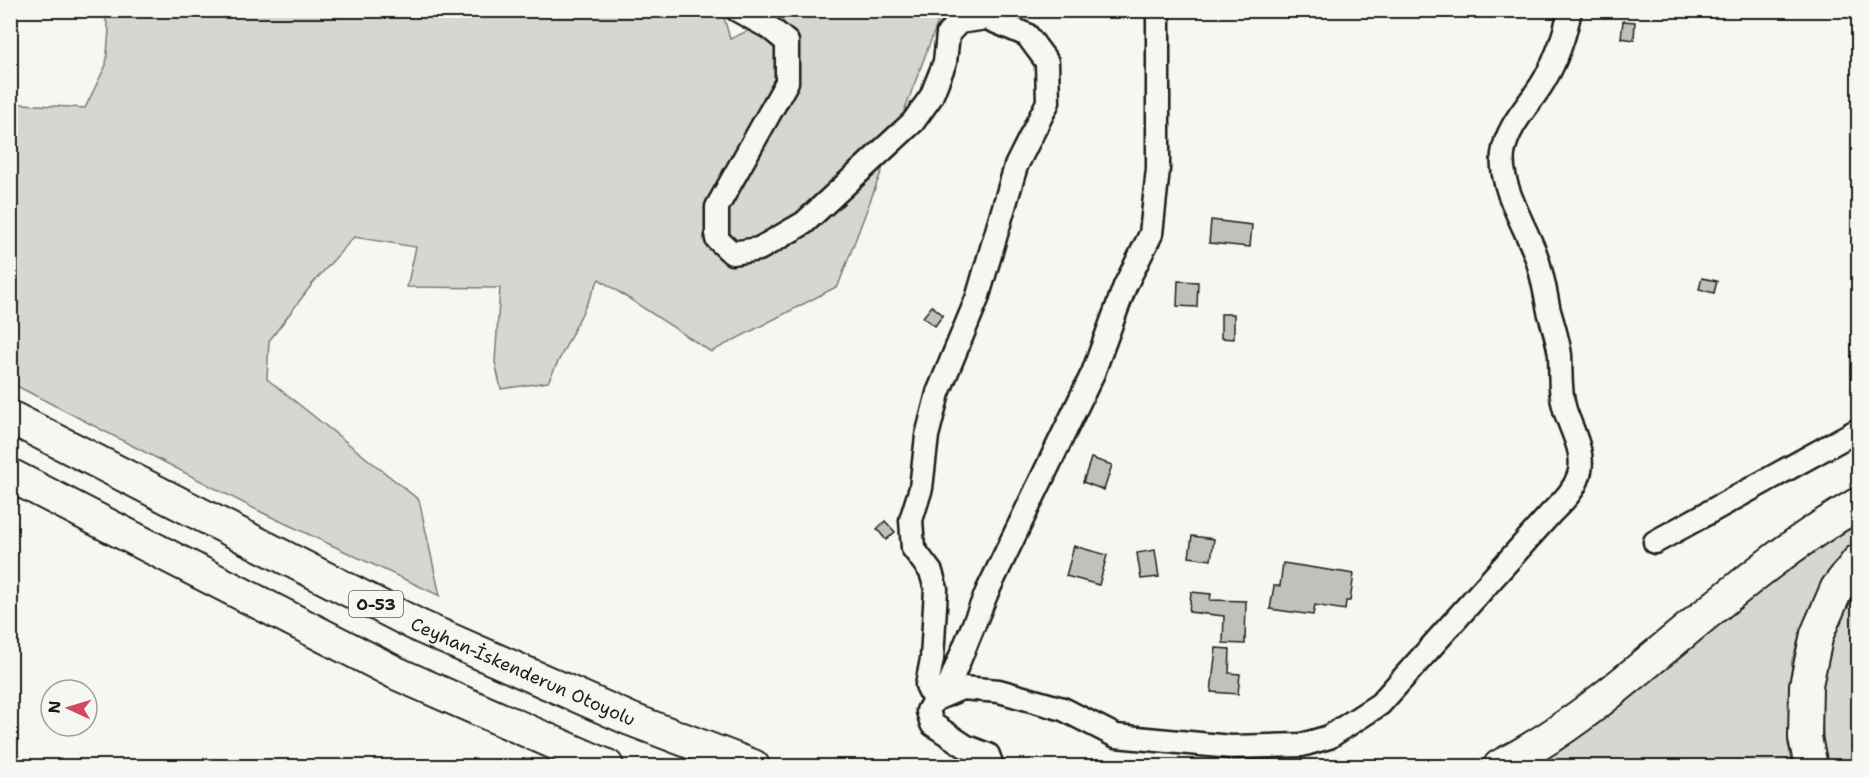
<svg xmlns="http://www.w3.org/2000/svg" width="1869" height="777" font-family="'Shantell Sans',sans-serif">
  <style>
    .green { fill: #d6d6d2; stroke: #797977; stroke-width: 1.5 }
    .building { fill: #c0c0bd; stroke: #1c1c1c; stroke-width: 1.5 }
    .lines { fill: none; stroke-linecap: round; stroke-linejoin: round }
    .minor-casing { stroke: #1c1c1c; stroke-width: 27 }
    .highway-casing { stroke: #1c1c1c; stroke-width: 36 }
    .minor { stroke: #f6f6f2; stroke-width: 22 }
    .highway { stroke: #f6f6f2; stroke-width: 32 }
    .labels { text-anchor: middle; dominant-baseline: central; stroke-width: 4.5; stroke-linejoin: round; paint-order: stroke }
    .shield { fill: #f6f6f2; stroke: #5d5d5c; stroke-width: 1.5 }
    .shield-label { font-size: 16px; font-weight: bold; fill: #1c1c1c }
    .street-label { font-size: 18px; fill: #1c1c1c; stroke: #f6f6f2 }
  </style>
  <rect width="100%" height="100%" fill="#f6f6f2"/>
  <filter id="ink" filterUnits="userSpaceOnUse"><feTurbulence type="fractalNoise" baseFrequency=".0167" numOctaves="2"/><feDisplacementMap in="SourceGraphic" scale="12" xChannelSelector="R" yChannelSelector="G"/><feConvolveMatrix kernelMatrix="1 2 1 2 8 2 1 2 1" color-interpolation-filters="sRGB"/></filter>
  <g filter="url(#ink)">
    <!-- green -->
    <path class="green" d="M722 10 730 39 792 11H942L838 286 711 352 599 279 548 382 501 389 495 362 500 288 407 287 416 247 354 237 313 283 269 341 267 379 419 500 440 596 263 513 11 383 10 99 22 104 85 108 106 65 109 30 103 11Z
      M1858 524V538L1852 543 1811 604 1792 660 1788 744 1794 766H1514L1715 624 1814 550Z
      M1858 593V766H1825L1821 704 1826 639Z"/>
    <!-- building -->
    <path class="building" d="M1623 21 1635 22 1634 40 1621 38Z
      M1211 220 1252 225 1250 247 1209 243Z
      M1702 278 1717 281 1714 293 1699 289Z
      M1178 281 1198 282 1197 307 1177 306Z
      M932 306 943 315 935 326 923 317Z
      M1221 314H1234V339L1221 338Z
      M1091 458 1112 465 1104 490 1083 482Z
      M885 521 895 532 886 540 877 529Z
      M1192 536 1214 539 1211 560 1189 557Z
      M1074 546 1107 555 1099 585 1066 576Z
      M1155 550 1159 577 1141 579 1137 553Z
      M1283 563 1354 574 1350 601H1346L1345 610 1315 605 1313 615 1270 609 1274 586H1280Z
      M1191 592 1211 594 1210 600 1246 601 1245 644 1223 643 1224 616 1189 612Z
      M1216 648 1230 649 1229 673 1240 674 1238 694 1211 692Z"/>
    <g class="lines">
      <!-- minor casing -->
      <g class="minor-casing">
        <path id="minor" d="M737 10 770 28 787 42V82L717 207V239L732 253 759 249 804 223 913 122 931 97 945 62 948 34 959 22 987 18 1027 35 1047 62 1048 102 1016 166 977 299 938 393 927 436 921 488 911 520 913 548 931 572 936 589 932 659 927 685 934 700
          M1655 542 1858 430
          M945 695 987 592 1093 373 1125 286 1151 234 1158 169V10
          M992 766 988 755 965 746 932 724 928 711 934 700 962 688 999 691 1063 709 1116 736 1231 747 1302 745 1329 737 1380 704 1552 512C1563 501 1574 491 1579 475 1586 454 1571 429 1565 410 1559 391 1561 374 1560 355 1558 340 1553 325 1549 311 1545 292 1542 271 1535 253 1524 224 1499 185 1503 154 1507 124 1532 103 1545 79 1558 57 1565 35 1570 10"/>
      </g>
      <!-- highway casing -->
      <g class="highway-casing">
        <g id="highway">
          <path id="s1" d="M10 417 421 627 630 719 753 766"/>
          <path d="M10 475 398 674 607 766"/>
          <path d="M1500 766C1557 737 1606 697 1655 656 1721 602 1785 546 1858 504"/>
          <path d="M1811 766 1805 738 1806 685 1817 634 1837 588 1858 561"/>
        </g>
      </g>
      <!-- minor -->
      <use href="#minor" class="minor"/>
      <!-- highway -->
      <use href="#highway" class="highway"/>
    </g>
  </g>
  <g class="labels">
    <!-- shield labels -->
    <rect class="shield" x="349" y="591" width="54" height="26" rx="4.5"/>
    <g class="shield-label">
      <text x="376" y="604">O-53</text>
    </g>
    <!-- street labels -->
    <g class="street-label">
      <text stroke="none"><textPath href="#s1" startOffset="573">Ceyhan-İskenderun Otoyolu</textPath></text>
    </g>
  </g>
  <!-- margin -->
  <rect width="1869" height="777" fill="none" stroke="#f6f6f2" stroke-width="36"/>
  <rect x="18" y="18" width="1833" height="741" fill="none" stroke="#1c1c1c" stroke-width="2" filter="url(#ink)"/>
  <!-- north arrow -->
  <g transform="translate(69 708) rotate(274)"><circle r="28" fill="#f6f6f2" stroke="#9f9f9c" stroke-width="1.5"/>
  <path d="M0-4.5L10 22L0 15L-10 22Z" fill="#d1495b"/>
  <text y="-9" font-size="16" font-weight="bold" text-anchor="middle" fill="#1c1c1c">N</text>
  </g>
</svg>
